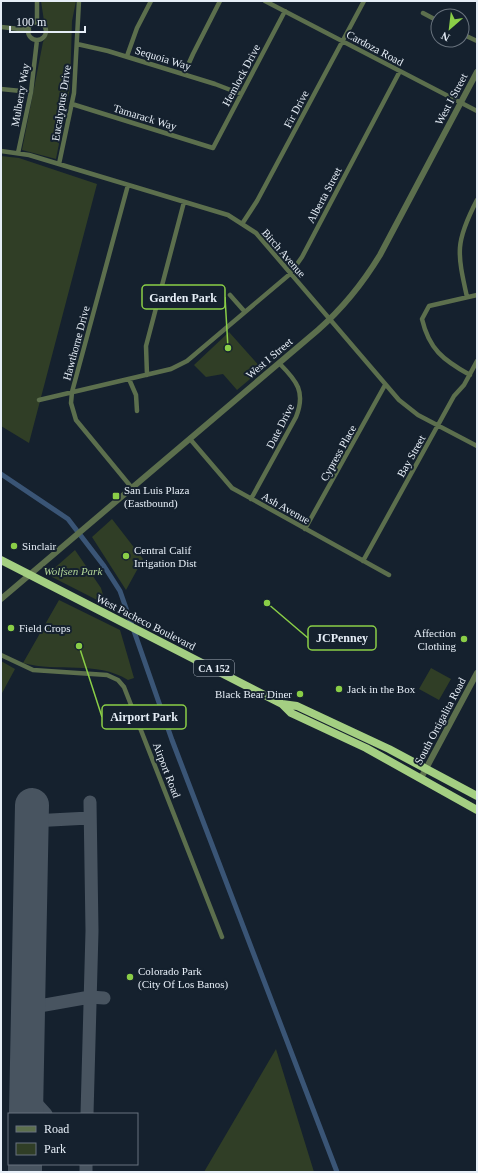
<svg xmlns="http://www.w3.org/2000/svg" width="478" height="1173" font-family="Georgia,serif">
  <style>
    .green { fill: #303e26 }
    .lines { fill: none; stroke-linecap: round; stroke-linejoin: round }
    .canal { stroke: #3a5576; stroke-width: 5 }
    .taxiway { stroke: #485460; stroke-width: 13 }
    .runway { stroke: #485460; stroke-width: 34 }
    .minor { stroke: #5c6f4d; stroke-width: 4.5 }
    .tertiary { stroke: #5c6f4d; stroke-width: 6 }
    .trunk { stroke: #a4cf82; stroke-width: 8 }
    .poi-dot { fill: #8ace47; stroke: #15212e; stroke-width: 1.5 }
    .labels { text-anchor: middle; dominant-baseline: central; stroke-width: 4; stroke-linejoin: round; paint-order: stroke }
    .shield { fill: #15212e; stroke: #a7b0bb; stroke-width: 1 }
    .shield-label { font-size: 10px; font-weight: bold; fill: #e6eef7 }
    .street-label { font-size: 11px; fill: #e6eef7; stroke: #15212e }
    .poi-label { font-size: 11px; fill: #e6eef7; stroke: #15212e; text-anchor: start }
    .park-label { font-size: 11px; font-style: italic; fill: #b2d697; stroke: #15212e }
    .leader { fill: none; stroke: #8ace47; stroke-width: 1.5 }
    .callout-dot { fill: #8ace47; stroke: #15212e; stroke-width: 1.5 }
    .callout { fill: #15212e; stroke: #8ace47; stroke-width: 1.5 }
    .callout-label { font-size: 12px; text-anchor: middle; font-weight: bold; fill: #e6eef7 }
  </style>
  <rect width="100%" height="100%" fill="#15212e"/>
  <!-- green -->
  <path class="green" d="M41 1H76L72 21 70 88 56 159 22 150 43 42 48 34 44 21Z
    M1 156 19 158 97 184 29 443 1 426Z
    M229 332 262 369 237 390 223 374 206 377 194 365Z
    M112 519 143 559 126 590 92 537Z
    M75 550 101 588 105 602 99 601 52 577 50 572Z
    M59 600 120 630 134 678 128 680C96 660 58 673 23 663Z
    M1 661 15 669 1 695Z
    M431 668 451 679 439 700 419 689Z
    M276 1049 314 1172H204Z"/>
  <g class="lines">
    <!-- canal -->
    <path class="canal" d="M1 474 68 519 104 566 120 591 172 740 337 1172"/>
    <!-- taxiway -->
    <path class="taxiway" d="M32 821 89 818
      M28 1008 90 997 104 998
      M26 1092 46 1114
      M87 1114 92 931 90 802
      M86 1172V1164"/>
    <!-- runway -->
    <path class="runway" d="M26 1114 32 805
      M25 1172V1164"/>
    <!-- minor -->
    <path class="minor" d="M37 1V23
      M265 1 477 111
      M423 13 438 21
      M28 31a9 9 0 1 1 18 0a9 9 0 1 1-18 0Z
      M1 27 29 30
      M462 34 477 41
      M77 44 108 51 215 84 241 94
      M127 56 137 28 151 1
      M184 74 193 54 220 1
      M1 89 31 92
      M72 104 213 148 285 11
      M1 151 29 155 228 215 256 233 399 400 418 415 477 446
      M18 153 31 92 37 40
      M59 164 74 93 79 1
      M128 185 72 392 71 403 76 420 132 488
      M242 224 257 201 364 1
      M230 295 245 312
      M467 297C457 252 455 242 477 200
      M147 375 146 346 184 202
      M470 375C443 360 429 349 422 319L429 306 477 295
      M129 379 136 395 137 411
      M39 400 171 369 187 361 290 274 302 257 400 71
      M190 439 232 488 389 575
      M251 499 296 417C306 392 297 381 279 363
      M305 529 385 385
      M363 561 454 396 464 385 477 361
      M1 655 33 670 107 675 118 680 124 687 222 937"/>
    <!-- tertiary -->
    <path class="tertiary" d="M1 599 318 330C343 308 363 283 380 255L477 72
      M421 778 477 673"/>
    <!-- trunk -->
    <path class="trunk" d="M1 560 282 704 291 713 366 748 477 810
      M282 704 297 706 389 749 477 796"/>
  </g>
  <!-- markers -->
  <g class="poi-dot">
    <rect x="112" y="492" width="8" height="8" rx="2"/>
    <circle cx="14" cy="546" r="4"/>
    <circle cx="126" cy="556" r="4"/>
    <circle cx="11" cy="628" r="4"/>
    <circle cx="464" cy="639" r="4"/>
    <circle cx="339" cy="689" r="4"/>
    <circle cx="300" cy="694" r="4"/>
    <circle cx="130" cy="977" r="4"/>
  </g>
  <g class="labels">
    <!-- shield labels -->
    <rect class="shield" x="194" y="660" width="40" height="16" rx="3"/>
    <g class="shield-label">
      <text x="214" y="668">CA 152</text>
    </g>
    <!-- street labels -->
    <g class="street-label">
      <text transform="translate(375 48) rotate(28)">Cardoza Road</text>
      <text transform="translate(163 58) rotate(17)">Sequoia Way</text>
      <text transform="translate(241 75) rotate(-62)">Hemlock Drive</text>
      <text transform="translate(20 95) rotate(-80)">Mulberry Way</text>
      <text transform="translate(451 99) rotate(-62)">West I Street</text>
      <text transform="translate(61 103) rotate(-81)">Eucalyptus Drive</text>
      <text transform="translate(296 109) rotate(-62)">Fir Drive</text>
      <text transform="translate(145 117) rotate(17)">Tamarack Way</text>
      <text transform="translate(324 195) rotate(-62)">Alberta Street</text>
      <text transform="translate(284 253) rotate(49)">Birch Avenue</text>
      <text transform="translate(76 343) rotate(-75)">Hawthorne Drive</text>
      <text transform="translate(269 358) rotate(-40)">West I Street</text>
      <text transform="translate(280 426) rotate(-63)">Date Drive</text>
      <text transform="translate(338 453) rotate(-61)">Cypress Place</text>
      <text transform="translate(411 456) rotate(-61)">Bay Street</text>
      <text transform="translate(286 508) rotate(29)">Ash Avenue</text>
      <text transform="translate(146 622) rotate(27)">West Pacheco Boulevard</text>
      <text transform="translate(440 721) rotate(-62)">South Ortigalita Road</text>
      <text transform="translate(167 770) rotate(69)">Airport Road</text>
    </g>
    <!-- poi labels -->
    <g class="poi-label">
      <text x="124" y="490">San Luis Plaza<tspan x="124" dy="13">(Eastbound)</tspan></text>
      <text x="22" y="546">Sinclair</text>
      <text x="134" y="550">Central Calif<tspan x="134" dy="13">Irrigation Dist</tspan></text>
      <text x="19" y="628">Field Crops</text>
      <text x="456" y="633" text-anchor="end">Affection<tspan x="456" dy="13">Clothing</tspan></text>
      <text x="347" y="689">Jack in the Box</text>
      <text x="292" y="694" text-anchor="end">Black Bear Diner</text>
      <text x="138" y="971">Colorado Park<tspan x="138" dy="13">(City Of Los Banos)</tspan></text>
    </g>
    <!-- park labels -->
    <g class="park-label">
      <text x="73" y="571">Wolfsen Park</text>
    </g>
  </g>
  <!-- callouts -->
  <path class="leader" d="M228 348L225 297M267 603L308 638M79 646L102 717"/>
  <g class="callout-dot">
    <circle cx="228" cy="348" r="4"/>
    <circle cx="267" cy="603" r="4"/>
    <circle cx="79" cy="646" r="4"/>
  </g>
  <g class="callout">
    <rect x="142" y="285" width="83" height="24" rx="4"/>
    <rect x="308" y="626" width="68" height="24" rx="4"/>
    <rect x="102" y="705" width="84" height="24" rx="4"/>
  </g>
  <g class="callout-label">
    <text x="183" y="302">Garden Park</text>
    <text x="342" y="642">JCPenney</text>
    <text x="144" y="721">Airport Park</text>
  </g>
  <!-- border -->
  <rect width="478" height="1173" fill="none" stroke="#e6eef7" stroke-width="4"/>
  <!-- legend -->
  <rect x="8" y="1113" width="130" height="52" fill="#15212e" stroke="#69737e"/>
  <rect x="16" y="1126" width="20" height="6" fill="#5c6f4d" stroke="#69737e"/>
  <text x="44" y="1133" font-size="12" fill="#e6eef7">Road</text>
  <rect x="16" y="1143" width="20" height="12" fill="#303e26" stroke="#69737e"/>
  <text x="44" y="1153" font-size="12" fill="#e6eef7">Park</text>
  <!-- north arrow -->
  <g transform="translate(450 28) rotate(208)"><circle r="19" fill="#15212e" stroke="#69737e"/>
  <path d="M0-3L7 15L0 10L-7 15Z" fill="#8ace47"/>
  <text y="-6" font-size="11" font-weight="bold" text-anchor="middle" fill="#e6eef7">N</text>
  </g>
  <!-- scale -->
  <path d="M10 26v6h75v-6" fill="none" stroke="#e6eef7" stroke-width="2"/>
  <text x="16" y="26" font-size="12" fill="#e6eef7" stroke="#15212e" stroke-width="3" paint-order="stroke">100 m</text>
</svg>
